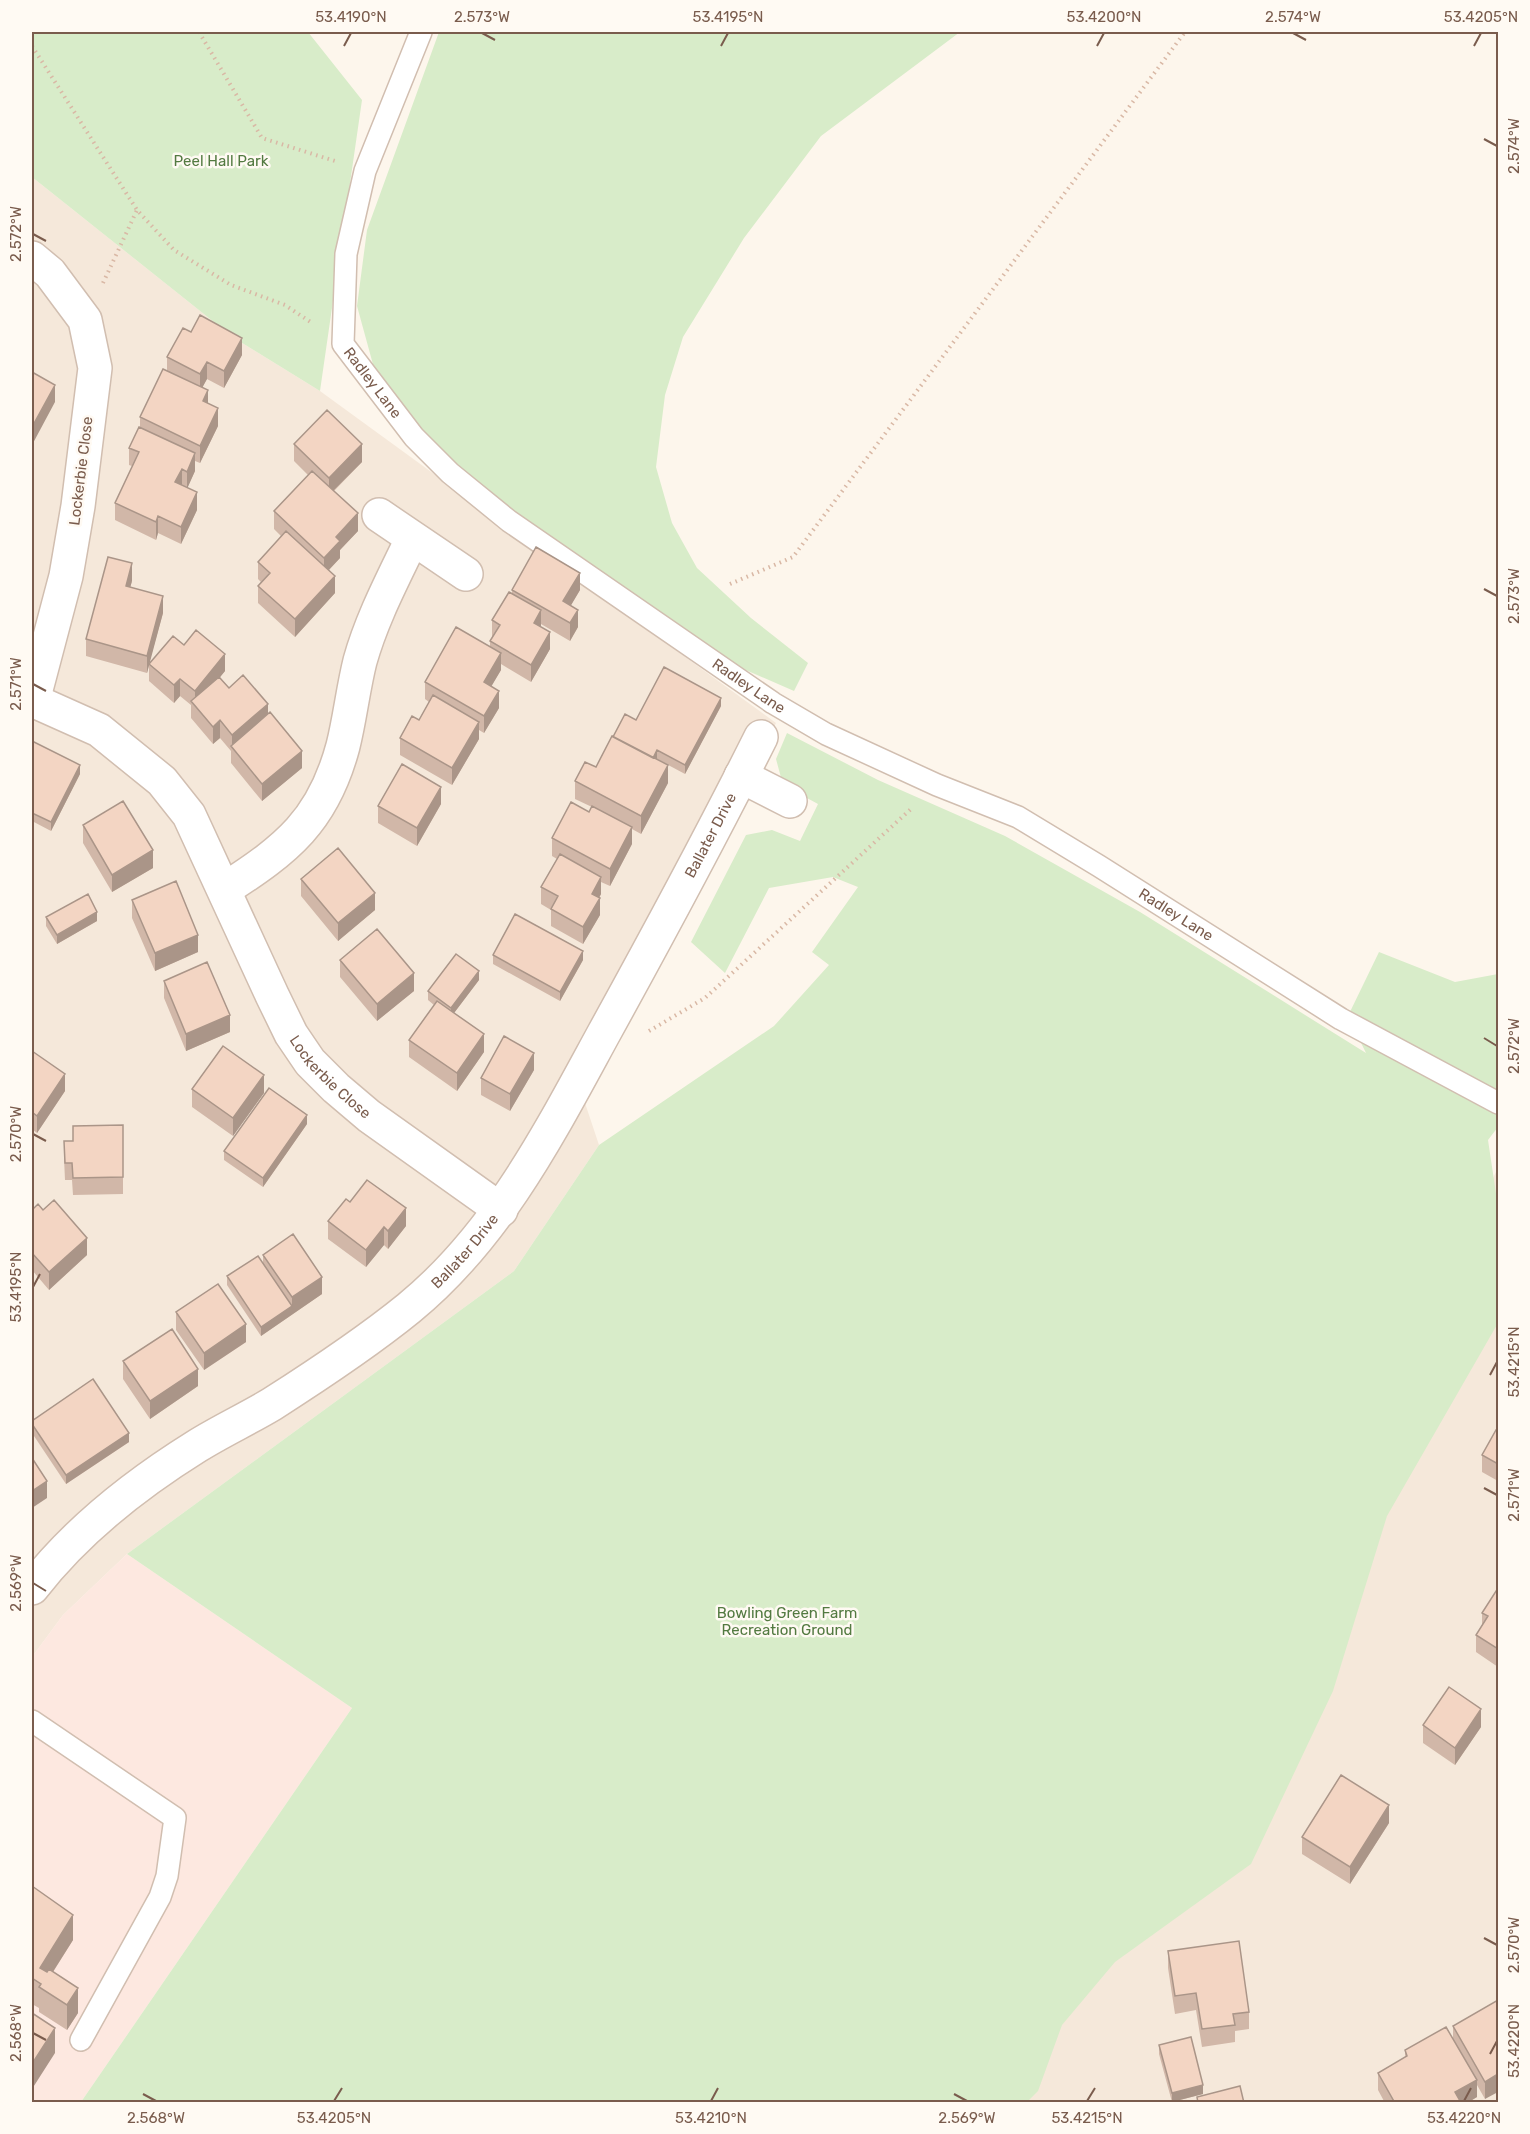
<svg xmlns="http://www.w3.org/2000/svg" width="1530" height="2134" font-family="Rubik,sans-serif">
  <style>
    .residential { fill: #f5e8da }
    .commercial { fill: #fde8e0 }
    .green { fill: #d8ecc9 }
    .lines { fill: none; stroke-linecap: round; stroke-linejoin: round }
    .service-casing { stroke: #d1beb0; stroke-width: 24 }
    .minor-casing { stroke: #d1beb0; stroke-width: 36 }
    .path { stroke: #d9b8a5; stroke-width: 4; stroke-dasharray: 1.5 4.5; stroke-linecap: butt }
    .service { stroke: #fff; stroke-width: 21 }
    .minor { stroke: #fff; stroke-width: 33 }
    .wall { fill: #d1b7a8 }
    .shaded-wall { fill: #aa9588 }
    .building { fill: #f3d5c3; stroke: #aa9588; stroke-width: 1.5 }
    .ticks { fill: none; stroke: #7a5c4d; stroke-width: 2 }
    .labels { text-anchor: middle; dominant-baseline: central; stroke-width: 5; stroke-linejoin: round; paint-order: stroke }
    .park-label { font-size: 15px; fill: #537a41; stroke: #fffaf3 }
    .street-label { font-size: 15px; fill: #7a5c4d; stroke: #fffaf3 }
    .neatline { fill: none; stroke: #7a5c4d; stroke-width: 2 }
    .ticks-label { font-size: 15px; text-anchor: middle; fill: #7a5c4d }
  </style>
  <rect width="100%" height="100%" fill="#fdf6ec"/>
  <!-- residential -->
  <path class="residential" d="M32 177 234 338 320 391 776 723 584 1100 599 1145 514 1271 127 1554 63 1615 32 1657Z
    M1498 1168V2102H960L1493 1178Z"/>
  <!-- commercial -->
  <path class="commercial" d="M127 1554 352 1708 81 2102H32V1657L63 1615Z"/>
  <!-- green -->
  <path class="green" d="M32 32H308L362 100 320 391 234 338 32 177Z
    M439 32H960L821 136 744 238 683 337 665 395 656 467 672 523 697 568 751 618 808 663 794 691 716 657 514 516 422 435 374 368 357 306 367 230Z
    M787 733 878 780 1005 836 1140 912 1366 1053 1348 1016 1379 952 1455 982 1498 974V1127L1488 1140 1498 1207V1323L1387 1516 1333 1691 1251 1864 1115 1962 1062 2025 1038 2091 1027 2102H81L352 1708 127 1554 514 1271 599 1145 774 1026 829 965 812 952 858 887 833 877 769 888 725 973 691 942 746 835 772 830 800 841 818 804 783 785 776 759Z"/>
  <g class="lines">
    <!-- service casing -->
    <g class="service-casing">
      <g id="service">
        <path id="s1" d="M421 32 365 171 346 254 343 344 414 437 450 473 509 521 773 703 826 734 937 785 1018 817 1099 866 1341 1019 1498 1103"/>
        <path d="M32 1721 175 1818 167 1876 160 1897 81 2040"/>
      </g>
    </g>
    <!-- minor casing -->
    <g class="minor-casing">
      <g id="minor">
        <path d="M32 258 50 273 85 320 95 368 78 506 66 576 33 701"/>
        <path d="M379 515 466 574"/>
        <path id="s2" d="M32 700 99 730 162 781 189 815 272 995 291 1034 310 1062 336 1088 369 1116 501 1210"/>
        <path d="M741 776 790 801"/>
        <path d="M225 889C287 849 323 821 343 746 350 718 353 689 360 661 372 618 393 579 412 539"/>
        <path id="s3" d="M32 1588C76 1531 136 1484 197 1446 221 1431 247 1419 272 1404 319 1374 366 1343 409 1308 498 1235 550 1132 604 1033 658 935 711 837 761 737"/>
      </g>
    </g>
    <!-- path -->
    <path class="path" d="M199 32 262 138 335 161
      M32 46 137 210 174 250 231 285 285 305 312 323
      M103 283 137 210
      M730 584 793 557 1185 32
      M649 1031 705 998 912 808"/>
    <!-- service -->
    <use href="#service" class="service"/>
    <!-- minor -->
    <use href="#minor" class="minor"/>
  </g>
  <!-- wall -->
  <path class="wall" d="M191 332 242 355 224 388 207 379 202 387 208 403 218 426 200 463 195 461V471L187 488 197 510 181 544 158 533 156 540 115 520V503L132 466 129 465V448L140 427V417L167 371V357Z
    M294 444 362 462 334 491 358 531 340 550V558L329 570 335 593 295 637 258 603V586L261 582 258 579V562L281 536 274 529V511L308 475 294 461Z
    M132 581 130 587 163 613 149 663 184 645 225 671 220 677 229 688 268 714 302 768 262 801 231 763V751L220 738 213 744 191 718V705L180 696 174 703 149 681V665L147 673 86 656V639Z
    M512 590H580L570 606 578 627 570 641 541 624V627L550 649 531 682 501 664V670L491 686 499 708 484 733 479 730V739L452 785 400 755V738L419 720 429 702 425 699V682L490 647V641L492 638V620L512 593Z
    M721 706 685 774 657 759 668 783 641 834 632 829V844L610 886 601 882V894L599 898 600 915 583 944 551 926V910L541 904V887L557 859 552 856V838L589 812 592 807 575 799V781L596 767 613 737 636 720Z
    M32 741 80 774 51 831 32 821Z
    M441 804 417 846 378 823V806Z
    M83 825 153 868 112 892 83 843Z
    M301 879 375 910 338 941 301 896Z
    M132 900 198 952 155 971 132 918Z
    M46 917 97 921 57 944 46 926Z
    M493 955 583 960 560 1001 493 964Z
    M340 960 414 991 377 1021 340 977Z
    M479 980 454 1013 484 1052 457 1091 409 1057V1040L434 1005 428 1000V991Z
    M164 981 230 1032 186 1051 164 998Z
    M32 1051 65 1091 37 1133 32 1129Z
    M534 1070 510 1111 481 1095V1078Z
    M192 1089 264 1093 233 1136 192 1107Z
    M307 1124 263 1187 224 1160V1151Z
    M123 1125V1194L73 1195 72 1180H65L64 1158 73 1141Z
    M350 1202 406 1226 388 1249 384 1245 366 1267 328 1239V1221Z
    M32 1210H43L87 1255 49 1290 32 1270Z
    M263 1255 322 1294 261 1336 227 1285V1276L263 1264Z
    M176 1312 246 1342 204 1370 176 1330Z
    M123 1361 198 1386 150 1419 123 1379Z
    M32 1421 129 1442 66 1484 32 1433Z
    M1498 1431V1481L1482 1472V1455Z
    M1498 1588V1667L1476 1652V1635L1482 1625V1613Z
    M1423 1725 1481 1727 1455 1765 1423 1743Z
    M1389 1823 1350 1884 1302 1854V1837Z
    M32 1886 73 1940 53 1972 78 2013 67 2030 39 2012V2008L32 2004Z
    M1168 1951 1249 2012V2029L1235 2031V2042L1202 2047 1196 2010 1175 2014 1168 1968Z
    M1498 2000 1485 2099 1477 2085V2097L1467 2103H1385L1378 2090V2073L1405 2058V2050L1453 2038V2026Z
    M1159 2045 1203 2094 1172 2102 1159 2054Z"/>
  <!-- shaded-wall -->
  <path class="shaded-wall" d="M242 338V355L224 388V371Z
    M207 362V379L200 392V374Z
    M55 385V402L32 445V427Z
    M208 390V407L203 401Z
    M218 408V426L200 463V446Z
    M362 444V462L329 495V478Z
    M195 453V471L187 489V472Z
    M182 469V486L175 482Z
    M197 492V510L181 544V527Z
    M358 513V531L340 550V558L324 575V558L336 537Z
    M158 516V533L156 540V522Z
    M132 563V581L126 603V586Z
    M580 573V590L563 619V601Z
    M335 576V593L295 637V619Z
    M163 596V613L147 673V656Z
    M541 610V628L534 623Z
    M578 610V627L570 641V623Z
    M550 632V649L531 682V665Z
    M501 653V670L484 699V682Z
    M225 654V671L196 707 195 705V691Z
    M180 679V696L174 703V685Z
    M499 691V708L484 733V716Z
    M721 698V706L685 774V765Z
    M268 704V721L232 748V735Z
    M220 720V738L213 744V727Z
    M479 722V739L452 785V768Z
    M657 750V759L651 769V760Z
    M302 751V768L262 801V784Z
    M80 765V774L51 831V822Z
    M668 765V783L641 834V816Z
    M441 787V804L417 846V828Z
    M632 827V844L610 886V869Z
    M153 850V868L112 892V875Z
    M601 877V894L592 911V894Z
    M375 893V910L338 941V923Z
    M600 898V915L583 944V927Z
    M97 912V921L57 944V935Z
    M198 935V952L155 971V953Z
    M583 951V960L560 1001V992Z
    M479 971V980L451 1017V1008Z
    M414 973V991L377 1021V1004Z
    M230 1015V1032L186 1051V1034Z
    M484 1034V1052L457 1091V1073Z
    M534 1053V1070L510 1111V1094Z
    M65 1074V1091L37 1133V1116Z
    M264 1075V1093L233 1136V1118Z
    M307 1115V1124L263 1187V1178Z
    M406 1208V1226L388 1249V1231Z
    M384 1227V1245L366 1267V1250Z
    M87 1238V1255L49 1290V1272Z
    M322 1277V1294L261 1336V1327L292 1306V1297Z
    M246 1324V1342L204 1370V1353Z
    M198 1369V1386L150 1419V1401Z
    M129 1433V1442L66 1484V1475Z
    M47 1481V1498L32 1508V1491Z
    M1481 1709V1727L1455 1765V1748Z
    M1389 1805V1823L1350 1884V1867Z
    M73 1915V1940L42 1989 40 1968Z
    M78 1988V2013L67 2030V2005Z
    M55 2028V2053L32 2089V2064Z
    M1498 2074V2092L1485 2099V2082Z
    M1477 2080V2097L1467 2103H1455V2092Z
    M1203 2085V2094L1172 2102V2093Z"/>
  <!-- building -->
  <path class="building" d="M200 315 242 338 224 371 207 362 200 374 167 357 183 328 191 332Z
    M163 369 208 390 203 401 218 408 200 446 140 417Z
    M32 372 55 385 32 427Z
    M327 410 362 444 329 478 294 444Z
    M139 427 195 453 187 472 182 469 175 482 197 492 181 527 158 516 156 522 115 503 139 452 129 448Z
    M312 471 358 513 336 537 340 541 324 558 274 511Z
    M286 531 335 576 295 619 258 586 270 573 258 562Z
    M536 547 580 573 563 601 578 610 570 623 512 590Z
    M108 557 132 563 126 586 163 596 147 656 86 639Z
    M509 592 541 610 534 623 550 632 531 665 490 641 500 625 492 620Z
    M456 627 501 653 484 682 499 691 484 716 425 682Z
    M196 630 225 654 195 691 180 679 174 685 149 664 173 636 184 645Z
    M664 667 721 698 685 765 657 750 653 758 613 737 625 714 636 720Z
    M243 675 268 704 232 735 220 720 213 727 191 701 219 677 229 688Z
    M433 695 479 722 452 768 400 738 412 716 419 720Z
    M270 712 302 751 262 784 231 746Z
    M612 736 668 765 641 816 575 781 585 762 596 767Z
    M32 741 80 765 51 822 32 813Z
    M402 764 441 787 417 828 378 806Z
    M123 801 153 850 112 875 83 825Z
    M571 802 589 812 592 806 632 827 610 869 552 838Z
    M338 848 375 893 338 923 301 879Z
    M560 854 601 877 592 894 600 898 583 927 551 909 558 896 541 887Z
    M176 881 198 935 155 953 132 900Z
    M88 894 97 912 57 935 46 917Z
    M515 914 583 951 560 992 493 955Z
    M377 929 414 973 377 1004 340 960Z
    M456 954 479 971 451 1008 428 991Z
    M207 962 230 1015 186 1034 164 981Z
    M437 1001 484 1034 457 1073 409 1040Z
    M504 1036 534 1053 510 1094 481 1078Z
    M223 1046 264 1075 233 1118 192 1089Z
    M32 1051 65 1074 37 1116 32 1112Z
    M269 1088 307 1115 263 1178 224 1151Z
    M123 1125V1177L73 1178 72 1163H65L64 1141H73V1126Z
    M367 1180 406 1208 388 1231 384 1227 366 1250 328 1221 346 1199 350 1202Z
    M54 1200 87 1238 49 1272 32 1253V1210L38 1204 43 1210Z
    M293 1234 322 1277 292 1297 263 1255Z
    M258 1256 292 1306 261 1327 227 1276Z
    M218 1284 246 1324 204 1353 176 1312Z
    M172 1329 198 1369 150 1401 123 1361Z
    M93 1379 129 1433 66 1475 32 1424V1421Z
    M1496 1430 1498 1431V1464L1482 1455Z
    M32 1458 47 1481 32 1491Z
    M1498 1588V1649L1476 1635 1488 1616 1482 1613Z
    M1449 1687 1481 1709 1455 1748 1423 1725Z
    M1341 1775 1389 1805 1350 1867 1302 1837Z
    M32 1886 73 1915 40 1968 47 1972 49 1969 78 1988 67 2005 39 1987 41 1984 32 1978Z
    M1239 1941 1249 2012 1233 2014 1235 2025 1202 2029 1196 1993 1175 1996 1168 1951Z
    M1498 2000V2074L1485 2082 1453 2026Z
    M32 2013 55 2028 32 2064Z
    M1446 2027 1477 2080 1455 2092 1460 2101 1457 2103H1395L1378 2073 1407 2056 1405 2050Z
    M1191 2037 1203 2085 1172 2093 1159 2045Z
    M1240 2086 1244 2103H1198L1197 2097Z"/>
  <!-- ticks -->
  <path class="ticks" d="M482 33 495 40M1293 33 1306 40M344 46 351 33M721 46 728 33M1097 46 1104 33M1474 46 1481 33M1484 139 1497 146M33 234 46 241M1484 589 1497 596M33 684 46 691M1484 1038 1497 1046M33 1134 46 1141M33 1287 40 1274M1490 1375 1497 1362M1484 1488 1497 1495M33 1583 46 1591M1484 1938 1497 1945M33 2033 46 2040M1490 2054 1497 2041M143 2094 156 2101M954 2094 967 2101M334 2101 342 2088M711 2101 718 2088M1087 2101 1095 2088M1464 2101 1471 2088"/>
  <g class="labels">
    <!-- park labels -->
    <g class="park-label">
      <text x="221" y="161">Peel Hall Park</text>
      <text x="787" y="1613">Bowling Green Farm<tspan x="787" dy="17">Recreation Ground</tspan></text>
    </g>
    <!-- street labels -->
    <g class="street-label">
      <text stroke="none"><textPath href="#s1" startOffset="374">Radley Lane</textPath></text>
      <text transform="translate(81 471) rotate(-83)">Lockerbie Close</text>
      <text stroke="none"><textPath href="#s1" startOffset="860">Radley Lane</textPath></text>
      <text stroke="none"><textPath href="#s3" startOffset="1036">Ballater Drive</textPath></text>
      <text stroke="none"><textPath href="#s1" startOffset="1346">Radley Lane</textPath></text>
      <text stroke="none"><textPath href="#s2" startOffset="498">Lockerbie Close</textPath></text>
      <text stroke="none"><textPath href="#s3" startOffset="552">Ballater Drive</textPath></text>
    </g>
  </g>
  <!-- border -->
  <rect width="1530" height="2134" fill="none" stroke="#fffaf3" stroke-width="66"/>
  <rect x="33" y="33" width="1464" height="2068" class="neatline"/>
  <g class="ticks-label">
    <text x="351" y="22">53.4190°N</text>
    <text x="482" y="22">2.573°W</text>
    <text x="728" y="22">53.4195°N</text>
    <text x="1104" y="22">53.4200°N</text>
    <text x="1293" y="22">2.574°W</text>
    <text x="1481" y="22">53.4205°N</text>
    <text transform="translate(1514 146) rotate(-90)" y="5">2.574°W</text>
    <text transform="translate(16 234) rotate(-90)" y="5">2.572°W</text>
    <text transform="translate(1514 596) rotate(-90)" y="5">2.573°W</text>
    <text transform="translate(16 684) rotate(-90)" y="5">2.571°W</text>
    <text transform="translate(1514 1046) rotate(-90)" y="5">2.572°W</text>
    <text transform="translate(16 1134) rotate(-90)" y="5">2.570°W</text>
    <text transform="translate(16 1287) rotate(-90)" y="5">53.4195°N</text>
    <text transform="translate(1514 1362) rotate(-90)" y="5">53.4215°N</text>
    <text transform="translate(1514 1495) rotate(-90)" y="5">2.571°W</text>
    <text transform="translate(16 1583) rotate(-90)" y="5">2.569°W</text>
    <text transform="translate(1514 1945) rotate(-90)" y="5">2.570°W</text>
    <text transform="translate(16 2033) rotate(-90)" y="5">2.568°W</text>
    <text transform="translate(1514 2041) rotate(-90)" y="5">53.4220°N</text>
    <text x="156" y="2123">2.568°W</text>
    <text x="334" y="2123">53.4205°N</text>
    <text x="711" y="2123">53.4210°N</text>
    <text x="967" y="2123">2.569°W</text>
    <text x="1087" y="2123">53.4215°N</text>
    <text x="1464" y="2123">53.4220°N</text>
  </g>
</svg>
